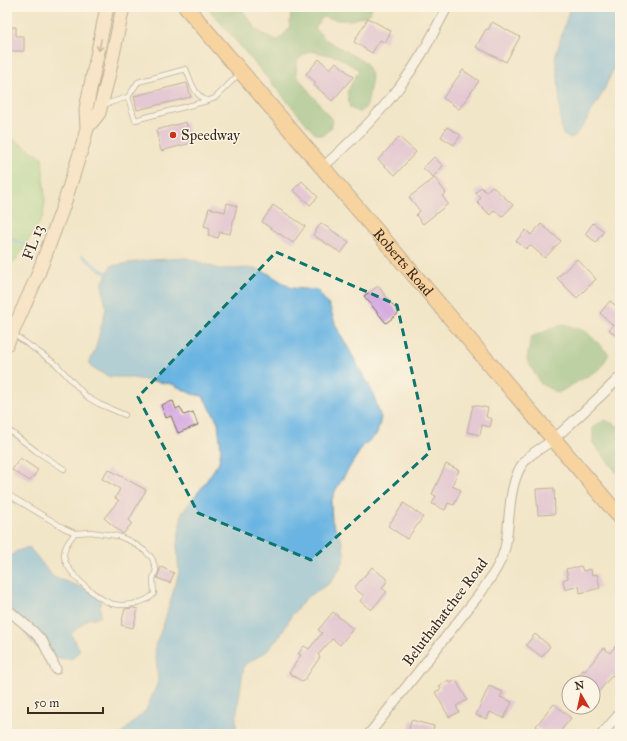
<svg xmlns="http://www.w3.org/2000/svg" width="627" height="741" font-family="'IM FELL Great Primer',serif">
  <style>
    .green { fill: #99d487; stroke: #6a7f52 }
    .forest { fill: #7ab674; stroke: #5a7049 }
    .water { fill: #69b4e2; stroke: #526f80 }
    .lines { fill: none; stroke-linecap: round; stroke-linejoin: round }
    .stream { stroke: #69b4e2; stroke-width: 3 }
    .building { fill: #d2a4e0 }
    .service-casing { stroke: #7b6c5a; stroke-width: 6 }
    .minor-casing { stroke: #7b6c5a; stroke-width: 11 }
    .secondary-casing { stroke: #7b6c5a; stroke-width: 15 }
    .primary-casing { stroke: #7b6c5a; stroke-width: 17 }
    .service { stroke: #fff; stroke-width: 4.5 }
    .minor { stroke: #fff; stroke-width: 9 }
    .secondary { stroke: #fee5c5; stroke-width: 13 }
    .primary { stroke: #fcbd6f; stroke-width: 15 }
    .oneway { stroke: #9c8872 }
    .marked { fill: none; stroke: #0f766e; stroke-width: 3; stroke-dasharray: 8 5; stroke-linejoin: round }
    .poi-dot { fill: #c8321e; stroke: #fcf5e5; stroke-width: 1.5 }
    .labels { text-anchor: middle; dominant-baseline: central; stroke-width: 3; stroke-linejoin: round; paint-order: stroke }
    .poi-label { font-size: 15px; fill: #3b2a1e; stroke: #fcf5e5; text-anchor: start }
    .street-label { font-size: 15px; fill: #3b2a1e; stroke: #fcf5e5 }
  </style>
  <rect width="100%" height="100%" fill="#fcf5e5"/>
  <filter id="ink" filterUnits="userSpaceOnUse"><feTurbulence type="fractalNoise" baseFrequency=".025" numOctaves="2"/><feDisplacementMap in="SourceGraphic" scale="8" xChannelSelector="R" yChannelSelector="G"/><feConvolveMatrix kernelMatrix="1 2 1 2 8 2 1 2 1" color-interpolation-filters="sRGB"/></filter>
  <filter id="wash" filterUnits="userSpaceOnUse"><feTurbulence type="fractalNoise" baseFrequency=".012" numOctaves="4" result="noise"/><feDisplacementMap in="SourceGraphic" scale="16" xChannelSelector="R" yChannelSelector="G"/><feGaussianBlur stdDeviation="0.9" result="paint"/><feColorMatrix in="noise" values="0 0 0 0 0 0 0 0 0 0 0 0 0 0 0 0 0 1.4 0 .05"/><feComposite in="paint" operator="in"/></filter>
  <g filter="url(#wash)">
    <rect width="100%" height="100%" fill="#f2e6c9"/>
    <!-- green -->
    <path class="green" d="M7 136 42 157 45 200 43 217 16 260 7 269Z"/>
    <!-- forest -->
    <path class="forest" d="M207 7H240L257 30 277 41 289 29 292 7H372L370 14C348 22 345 22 323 17L315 28 325 39 366 63 372 78 367 105 360 113 350 108 347 92 359 70 338 57 310 51 297 60 296 75 333 121 331 128 323 135 315 134Z
      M564 324 587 332 609 354 600 369 558 393 541 384 527 360 531 337Z
      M605 420 620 427V477L593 443V427Z"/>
    <!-- water -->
    <path class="water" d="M570 7H620V54L603 92 583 126 574 137 569 138 563 135 561 127 558 75 555 58Z
      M187 258 219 269 255 268 269 274 291 288 317 290 330 307 336 326 372 391 381 418 377 434 363 446 336 489 331 502 332 521 342 542 345 557 340 568 330 583 307 597 291 616 281 635 266 652 244 665 236 719V734H121L146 710 158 682 155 646 164 623 179 572 177 546 182 513 203 486 219 462 221 449 218 422 203 396 192 394 172 384 125 377H110L92 368 89 364 95 350 106 309 102 284 111 266 149 260Z
      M29 547 53 577 87 589 101 595 100 617 88 619 71 634 80 650 73 658 64 659 47 655 32 643 18 622 7 601V559L17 551Z"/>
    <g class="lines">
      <!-- stream -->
      <path class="stream" d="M7 237 23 244
        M83 256 96 267 111 276"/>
    </g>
    <g id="blocks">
      <!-- building -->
      <path class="building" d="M368 18 391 31 385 43 380 40 372 53 354 42Z
        M492 22 520 37 506 62 476 47 486 29 488 30Z
        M7 27H16V36H24V51H7Z
        M319 59 330 69 336 62 353 77 332 101 314 85 316 83 306 74Z
        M463 70 479 81 459 109 443 98Z
        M187 83 191 97 137 110 134 96Z
        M186 122 191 143 161 151 156 130Z
        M447 127 461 135 454 145 441 137Z
        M399 137 416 152 395 175 378 160Z
        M434 157 443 166 433 177 423 168Z
        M435 178 446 193 442 196 448 204 423 224 416 215 420 211 409 197Z
        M302 181 318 197 310 205 293 190Z
        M492 186 513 205 502 217 494 210 490 215 477 202 481 198 475 193 481 187 486 192Z
        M227 203 237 206 230 234 220 232 218 238 208 235 210 228 204 226 209 208 225 212Z
        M273 205 305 226 293 243 262 222Z
        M321 223 349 242 341 253 313 235Z
        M593 223 604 231 596 242 585 234Z
        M541 224 561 241 545 258 530 245 526 249 516 241 526 230 531 235Z
        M577 259 596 279 577 298 557 278Z
        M378 286 399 313 386 323 364 296Z
        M610 301 620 309V339L609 330 613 325 600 313Z
        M173 401 176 409 180 407 184 415 193 412 198 425 178 433 171 416 166 418 161 405Z
        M473 405 488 408 486 417 492 419 490 427 482 425 480 435 467 432Z
        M20 458 38 470 30 481 12 470Z
        M446 464 459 470 452 486 461 490 454 505 448 503 445 510 432 504 436 496 432 494Z
        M108 469 146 490 129 520 132 523 123 534 104 518 119 500 115 498 120 489 102 479Z
        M554 488 555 514 538 515 536 489Z
        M404 503 423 517 407 539 388 526Z
        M581 566 583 571 591 569 592 575 597 574 600 588 580 593 579 586 565 590 563 580 568 578 566 569Z
        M161 567 174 573 170 583 157 578Z
        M372 567 388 580 382 588 387 592 371 610 360 601 364 596 354 588Z
        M133 608 138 609 133 628 121 625 125 609Z
        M333 612 353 629 340 645 332 639 318 655 320 657 303 682 289 673 301 655 298 654 304 646 309 649 322 633 318 630Z
        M535 634 550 646 542 657 526 645Z
        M620 641V681L612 675 593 699V683H573L583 670 585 671 604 648 610 653Z
        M449 680 450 683 456 680 467 700 456 706 459 712 449 717 435 692 441 689 439 686Z
        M489 686 503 692 500 697 512 702 504 718 490 712 487 719 476 715Z
        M554 704 571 718 558 734H545L536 726Z
        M411 720 434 726 432 734H408Z"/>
    </g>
  </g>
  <g filter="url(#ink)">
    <use href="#blocks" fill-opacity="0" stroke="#7b6c5a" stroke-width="1"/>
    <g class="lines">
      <!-- service casing -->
      <g class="service-casing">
        <path id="service" d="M128 97 135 120 207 101
          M103 105 128 97 138 82 186 69C191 81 194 95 207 101L215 98 240 73
          M13 334 56 364 87 397 99 404 125 415
          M7 429 36 451 64 469
          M7 494 64 528 75 533
          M91 532 118 536 132 542 145 551 152 558 156 570 153 579 154 594C145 603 126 607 113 604 98 600 64 571 64 555 64 546 70 540 75 533Z"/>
      </g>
      <!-- minor casing -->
      <g class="minor-casing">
        <path id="minor" d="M322 168C368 126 404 90 433 34 437 25 443 16 447 7
          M7 609 34 632 43 642 56 669
          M369 734 482 591C491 577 501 564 505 548 510 524 508 495 518 472 526 453 541 450 555 438 577 418 599 398 620 377
          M602 734 620 713"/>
      </g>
      <!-- secondary casing -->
      <g class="secondary-casing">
        <path id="secondary" d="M87 128 99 113 108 78 123 7
          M7 344 37 277 63 207 83 144 87 128 86 109 107 7"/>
      </g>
      <!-- primary casing -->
      <g class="primary-casing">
        <g id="primary">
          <path id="s1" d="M186 7 620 517"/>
        </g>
      </g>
      <!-- service -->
      <use href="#service" class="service"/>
      <!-- minor -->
      <use href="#minor" class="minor"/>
      <!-- secondary -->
      <use href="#secondary" class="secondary"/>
      <!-- primary -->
      <use href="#primary" class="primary"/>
    </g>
    <!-- one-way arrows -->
    <defs><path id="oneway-shaft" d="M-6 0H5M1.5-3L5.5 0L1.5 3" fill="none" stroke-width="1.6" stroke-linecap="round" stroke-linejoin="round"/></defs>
    <use class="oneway" href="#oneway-shaft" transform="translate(100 45) rotate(102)"/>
  </g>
  <!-- marked area -->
  <path d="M0 0H627V741H0ZM276 252 397 305 430 452 311 560 198 513 138 397Z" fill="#f2e6c9" fill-opacity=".55" fill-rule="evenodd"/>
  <path class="marked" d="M276 252 397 305 430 452 311 560 198 513 138 397Z"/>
  <!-- markers -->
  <circle class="poi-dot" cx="173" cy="135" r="4"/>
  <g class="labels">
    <!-- poi labels -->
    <g class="poi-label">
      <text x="181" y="135">Speedway</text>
    </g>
    <!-- street labels -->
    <g class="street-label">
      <text transform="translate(33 242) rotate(-70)">FL 13</text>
      <text stroke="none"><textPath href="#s1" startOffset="335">Roberts Road</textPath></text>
      <text transform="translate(445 612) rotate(-53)">Beluthahatchee Road</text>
    </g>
  </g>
  <!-- margin -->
  <rect width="627" height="741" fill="none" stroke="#fcf5e5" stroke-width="24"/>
  <!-- north arrow -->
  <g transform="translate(581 695) rotate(351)"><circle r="19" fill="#fcf5e5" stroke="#afa495"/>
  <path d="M0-3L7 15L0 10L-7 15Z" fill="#c8321e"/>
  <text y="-6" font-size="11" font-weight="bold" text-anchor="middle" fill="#3b2a1e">N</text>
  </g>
  <!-- scale -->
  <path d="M28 707v6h75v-6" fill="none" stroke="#3b2a1e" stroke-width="2"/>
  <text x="34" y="707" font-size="12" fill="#3b2a1e" stroke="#fcf5e5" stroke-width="3" paint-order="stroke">50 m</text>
</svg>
